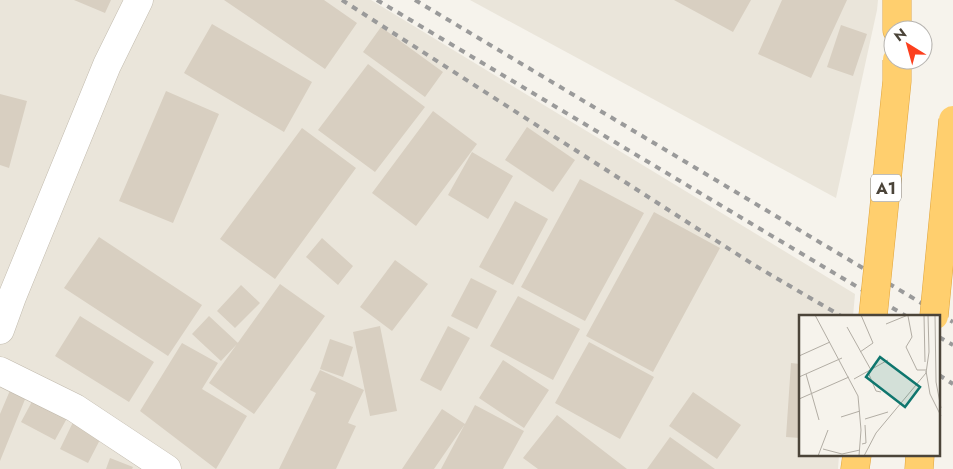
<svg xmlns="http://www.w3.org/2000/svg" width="953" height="469" font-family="Jost,sans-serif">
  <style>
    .residential { fill: #eae5da }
    .building { fill: #d8cfc1 }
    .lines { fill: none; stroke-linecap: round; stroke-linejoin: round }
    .minor-casing { stroke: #c2bbae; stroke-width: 29 }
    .highway-casing { stroke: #e0a43c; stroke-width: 29 }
    .minor { stroke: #fff; stroke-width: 28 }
    .highway { stroke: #ffcf6e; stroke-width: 28 }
    .rail { stroke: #9a9a9a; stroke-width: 4; stroke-dasharray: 6 6; stroke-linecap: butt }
    .highway-bridge-casing { stroke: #e0a43c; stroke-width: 29; stroke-linecap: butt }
    .highway-bridge { stroke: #ffcf6e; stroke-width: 28 }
    .labels { text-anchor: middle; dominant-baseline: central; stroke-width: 5; stroke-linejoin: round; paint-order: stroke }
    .shield { fill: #fff; stroke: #817c74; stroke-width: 1 }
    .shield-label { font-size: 16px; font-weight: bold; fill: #4b4439 }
    .inset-road { fill: none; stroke: #b2ada4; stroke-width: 1 }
    .view { fill: #0f766e; fill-opacity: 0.15; stroke: #0f766e; stroke-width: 2.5 }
    .inset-edge { fill: none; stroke: #4b4439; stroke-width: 2.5 }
  </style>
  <rect width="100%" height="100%" fill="#f6f3ec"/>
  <!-- residential -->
  <path class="residential" d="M0 0H371L855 294 853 316H800V455H839L838 469H0Z
    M470 0H878L877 10 836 198Z"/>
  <!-- building -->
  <path class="building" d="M74 0H111L105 13Z
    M224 0H324L357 23 325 69Z
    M674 0H751L733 32Z
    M782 0H847L811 78 758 54Z
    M212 24 312 82 284 132 184 73Z
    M841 25 867 34 853 76 827 67Z
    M381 27 443 72 425 97 363 52Z
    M368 64 425 107 375 172 318 130Z
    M166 91 219 114 173 223 119 201Z
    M0 94 27 101 9 168 0 165Z
    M433 111 477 144 416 226 372 193Z
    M527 127 575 160 553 192 505 160Z
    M302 128 356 168 275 279 220 239Z
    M472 152 513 176 488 219 448 195Z
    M580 179 644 213 585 321 521 287Z
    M515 201 548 219 513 285 479 267Z
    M654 212 720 248 653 372 586 336Z
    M99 237 202 305 168 356 64 288Z
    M322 238 353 266 338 285 306 257Z
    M395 260 428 284 392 331 360 307Z
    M471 278 497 291 477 329 451 316Z
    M280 284 325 316 254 414 209 383Z
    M241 285 260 303 235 328 217 311Z
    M518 296 580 329 553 380 490 346Z
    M80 316 154 362 129 402 55 356Z
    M209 316 238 343 221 361 192 334Z
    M380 326 397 411 370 416 353 332Z
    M448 326 470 338 441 391 420 380Z
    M330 339 353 347 343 377 320 369Z
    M589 342 654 377 620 439 555 403Z
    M182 343 218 363 202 389 247 416 216 469 140 411Z
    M503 360 549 390 524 428 479 398Z
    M791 363 800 364V438L786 437Z
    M320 370 364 390 348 423 356 426 336 469H279L316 393 310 390Z
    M14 381 30 387 0 461V414Z
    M693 392 741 425 717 459 669 426Z
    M36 394 71 411 55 440 21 422Z
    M475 405 524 431 503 469H441Z
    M442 409 465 424 434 469H402Z
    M557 415 627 469H538L523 458Z
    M76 416 105 430 88 463 60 449Z
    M670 437 715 469H647Z
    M110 458 133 467 132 469H106Z"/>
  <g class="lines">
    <!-- minor casing -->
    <g class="minor-casing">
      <path id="minor" d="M0 330 12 297 107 65 139 0
        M0 371 75 408 167 469"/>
    </g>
    <!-- highway casing -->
    <g class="highway-casing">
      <path id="highway" d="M897 0V30
        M855 469 857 455
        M919 469 920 455"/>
    </g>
    <!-- minor -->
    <use href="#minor" class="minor"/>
    <!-- highway -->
    <use href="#highway" class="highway"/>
    <!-- rail -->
    <path class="rail" d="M342 0 754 265 841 316
      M377 0 906 316
      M415 0 953 322
      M939 337 953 345
      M939 375 953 384"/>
    <!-- highway-bridge casing -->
    <g class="highway-bridge-casing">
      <path id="highway-bridge" d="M873 316 897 81V60
        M934 316 953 120"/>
    </g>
    <!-- highway-bridge -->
    <use href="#highway-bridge" class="highway-bridge"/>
  </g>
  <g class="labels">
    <!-- shield labels -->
    <rect class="shield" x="871" y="174.5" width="30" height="27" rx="4"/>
    <g class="shield-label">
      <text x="886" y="188">A1</text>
    </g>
  </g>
  <!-- overview -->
  <g transform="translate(799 315)">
    <rect width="141" height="141" fill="#f6f3ec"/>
    <path class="inset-road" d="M16 0 59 81 62 115 60 141M125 0 126 47M136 0 137 67 142 93M109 1 113 22 107 32 118 55H127M87 9 109 0M48 12 72 55M61 37 74 28 62 0M0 41 31 27M127 56 131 79 142 101M69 57 77 76 82 77M7 59 20 105M0 62 43 43M55 64 89 45M0 84 50 62M42 102 61 96M66 104 89 97M63 129 67 128 66 110M24 134 43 139 61 135M19 141 29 115M65 141 77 118 127 58 130 37 129 0"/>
    <path class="view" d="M81 42 121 72 106 92 67 62Z"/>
    <rect width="141" height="141" class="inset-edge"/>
  </g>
  <!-- north arrow -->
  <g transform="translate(908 45) rotate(323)"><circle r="24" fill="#ffffff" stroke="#b7b4b0"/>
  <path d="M0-4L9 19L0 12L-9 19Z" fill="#fc3f1d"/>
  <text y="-8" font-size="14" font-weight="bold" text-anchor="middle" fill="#4b4439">N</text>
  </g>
</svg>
